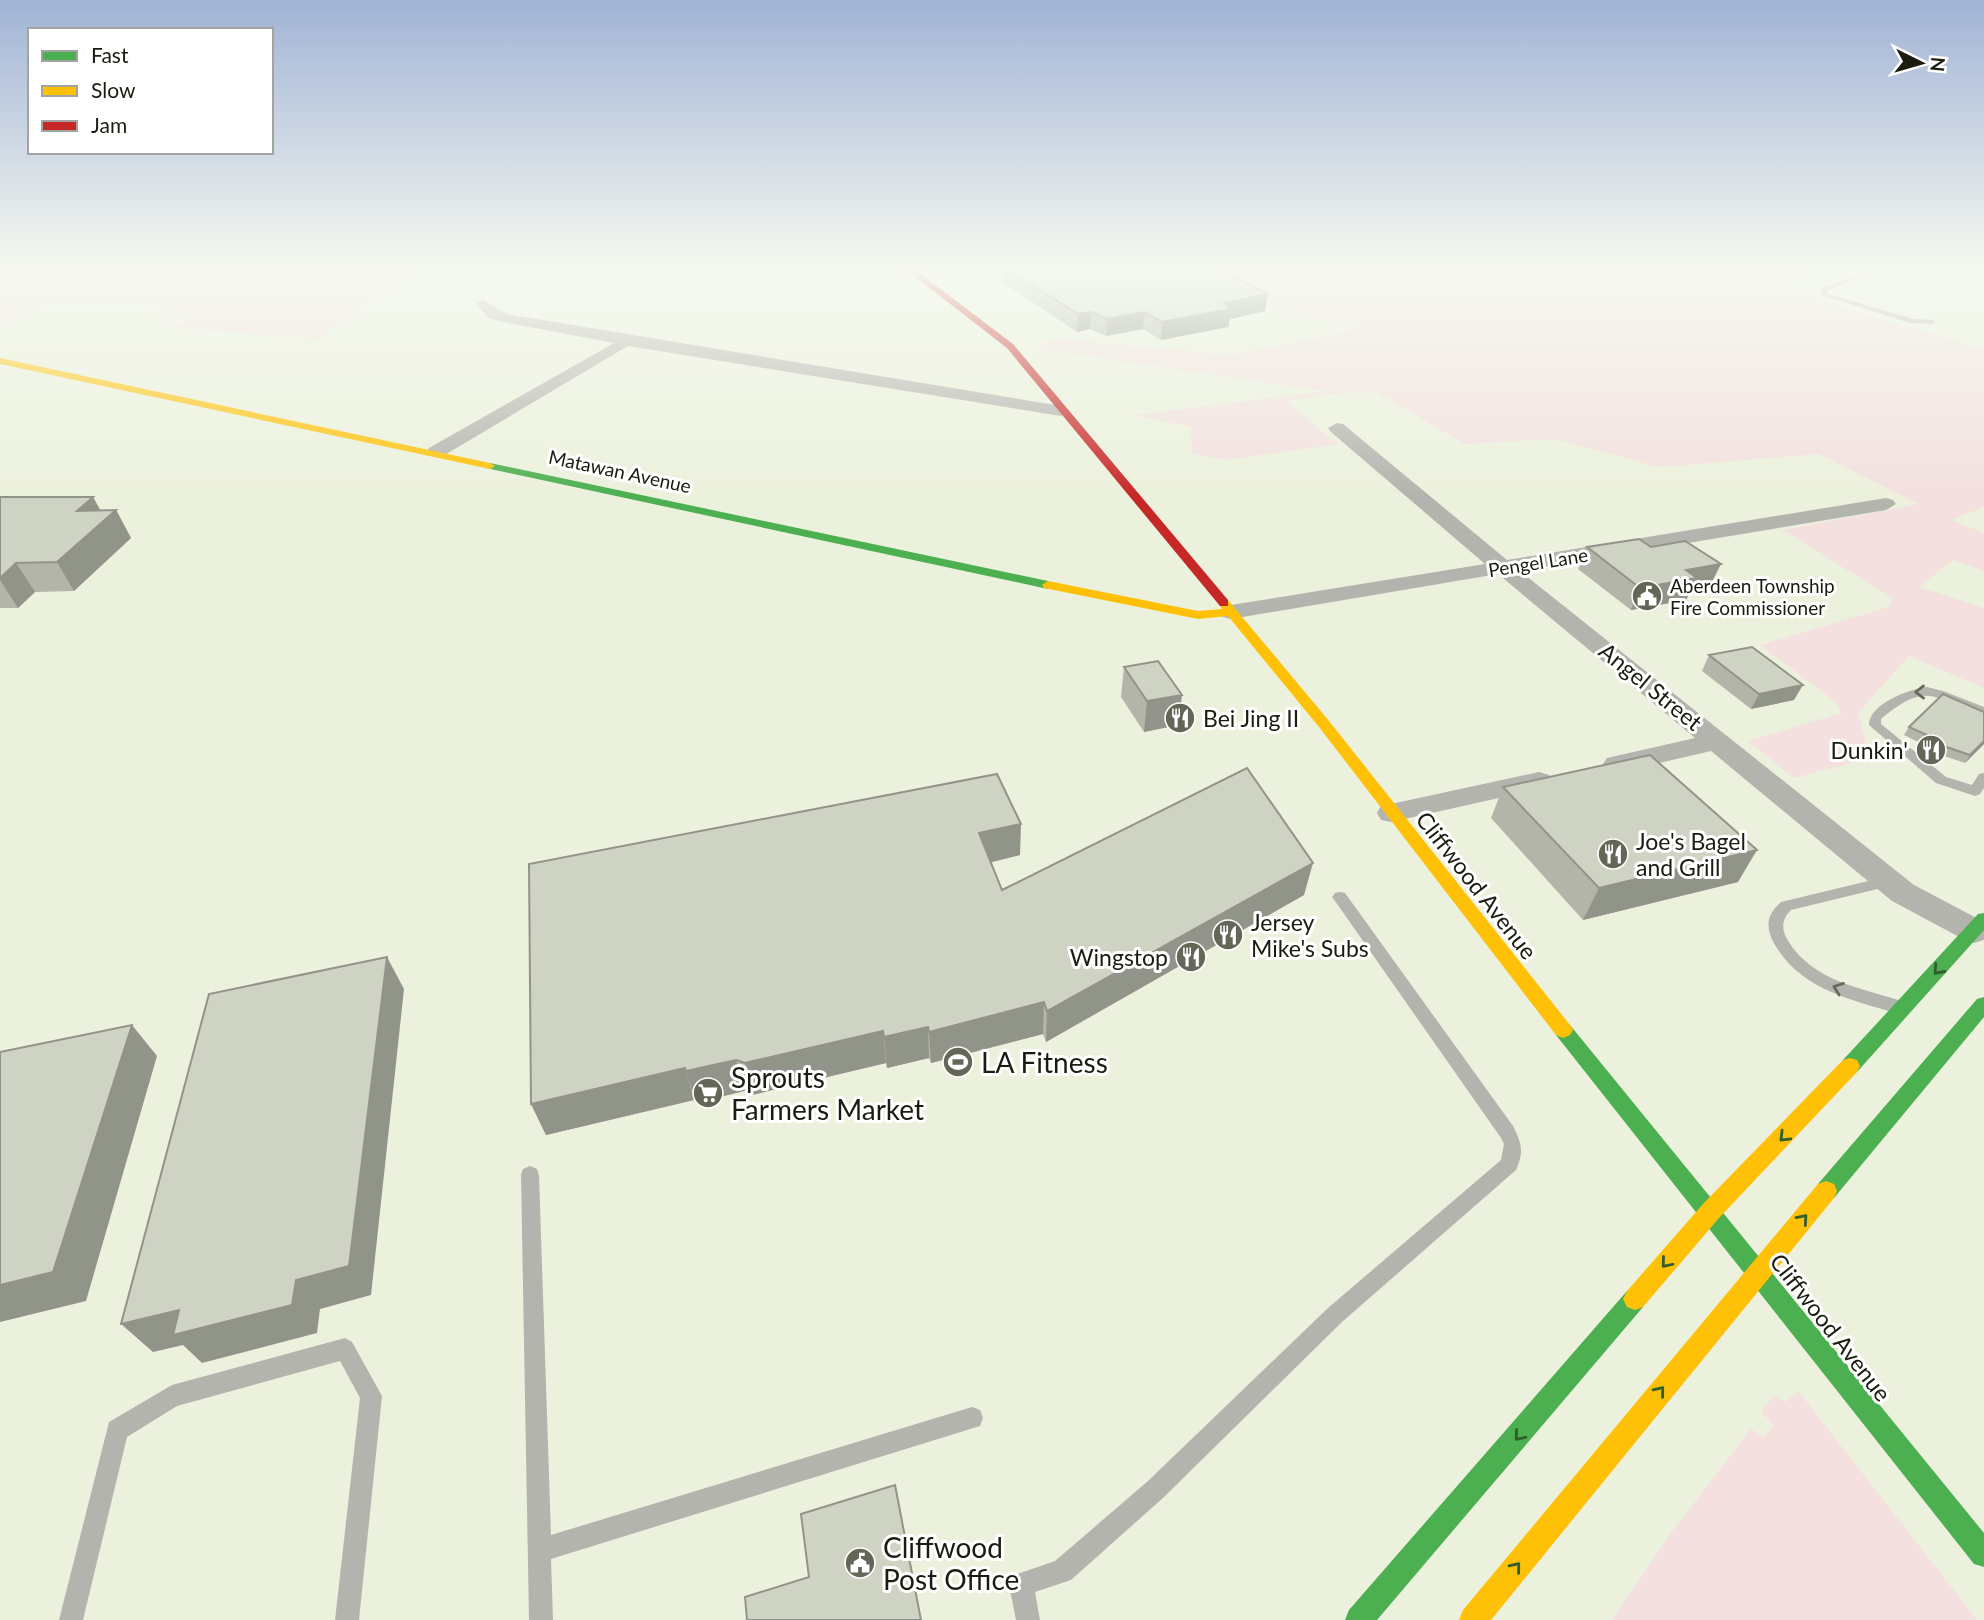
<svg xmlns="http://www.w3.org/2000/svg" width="1984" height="1620" font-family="Lato,sans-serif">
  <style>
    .green { fill: #f3e0df }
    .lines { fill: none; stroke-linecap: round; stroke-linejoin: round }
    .lane { fill: #b2b4ad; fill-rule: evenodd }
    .street { fill: #b2b4ad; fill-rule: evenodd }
    .fast { fill: #4caf50; fill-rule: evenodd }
    .slow { fill: #ffc107; fill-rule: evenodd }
    .jam { fill: #c62828; fill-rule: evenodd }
    .wall { fill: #b2b5a8 }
    .shaded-wall { fill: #919488 }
    .building { fill: #cfd3c3; stroke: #919488; stroke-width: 2 }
    .oneway { stroke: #66685e }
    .oneway2 { stroke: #305e2c }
    .labels { text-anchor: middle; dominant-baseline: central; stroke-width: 6; stroke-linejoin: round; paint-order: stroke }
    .far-street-label { font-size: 19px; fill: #191c0f; stroke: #fff }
    .far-poi-label { font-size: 19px; fill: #191c0f; stroke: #fff; text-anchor: start }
    .street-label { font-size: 23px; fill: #191c0f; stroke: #fff }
    .poi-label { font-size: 23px; fill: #191c0f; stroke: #fff; text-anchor: start }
    .near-poi-label { font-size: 28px; fill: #191c0f; stroke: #fff; text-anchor: start }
  </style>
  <rect width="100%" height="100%" fill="#ecf1dd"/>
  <!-- green -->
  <path class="green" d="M0 269H412L319 339 172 328 195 314 154 312 170 302H46L0 322Z
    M1222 269H1802L1768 282 1784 291 1984 349V507L1951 520 1984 533V571L1953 560 1919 587 1984 608V688L1909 656 1858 713 1870 758 1794 778 1748 741 1842 713 1835 701 1760 645 1889 607 1892 598 1783 530 1918 504 1819 454 1659 467 1554 439 1465 444 1378 393H1340L1286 401 1338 444 1225 460 1192 453 1191 427 1134 415 1326 391 1038 349 1044 342 1059 339 1231 355 1354 330 1362 322 1292 317 1219 270Z
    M1799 1392 1977 1620H1612L1671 1533 1751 1429 1763 1437 1774 1426 1761 1411 1775 1395 1785 1402Z"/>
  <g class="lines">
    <!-- lane -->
    <path class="lane" d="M1877 269H1886L1828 290V294L1914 319 1934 320V324L1910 323 1821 295 1822 288Z
      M1927 687 1943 691 1984 707V716C1933 701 1931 678 1881 719V724L1946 777 1972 785 1979 774 1984 773V788L1980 794 1975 796 1936 783 1869 725C1869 704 1909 689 1927 687Z
      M1889 876 1894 877 1896 881 1894 885 1791 910C1782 919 1781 928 1787 939 1812 982 1862 988 1905 1002L1907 1007 1905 1012 1899 1014C1852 1000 1801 990 1775 945 1765 928 1766 915 1781 902Z
      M1340 892 1345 893 1513 1126C1522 1144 1524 1151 1516 1170L1342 1322 1164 1497 1071 1580 1035 1592 1040 1620H1016L1009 1585 1012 1576 1055 1561 1148 1481 1328 1308 1501 1160 1504 1144 1501 1138 1335 901 1332 897 1335 893Z
      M530 1166 537 1169 539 1175 551 1535 972 1407 980 1410 983 1418 980 1426 551 1559 553 1620H529L521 1175 523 1169Z
      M345 1338 352 1342 382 1396 359 1620H335L360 1398 340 1361 177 1406 127 1437 83 1620H59L109 1422 172 1385Z"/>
    <!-- street -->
    <path class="street" d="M483 300 506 314 1061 406 1070 411 1061 416 628 346 443 456H429L427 452 429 448 614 343 498 321 489 318 476 304Z
      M1337 423 1343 424 1507 560 1886 498 1893 500 1896 504 1886 510 1520 571 1914 885 1984 922V940L1974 943 1963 939 1892 901 1711 751 1616 773 1607 770 1603 764 1607 758 1695 738 1498 574 1231 619 1223 617 1220 612 1231 605 1485 564 1331 432 1328 428Z
      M1539 772 1549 775 1553 781 1549 787 1391 822 1381 820 1377 813 1381 806 1391 804Z"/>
    <!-- fast -->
    <path class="fast" d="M490 463 1048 581 1054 585 1048 589 486 468 485 466Z
      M1984 913V930L1857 1072 1850 1074 1843 1072 1840 1066 1843 1060 1978 914Z
      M1984 997V1017L1834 1198 1826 1201 1818 1198 1815 1191 1818 1184 1977 999Z
      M1563 1022 1570 1025 1984 1533V1567L1974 1564 1556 1035 1553 1030 1556 1025Z
      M1635 1288 1643 1291 1647 1299 1643 1307 1377 1620H1345L1349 1610 1627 1291Z"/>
    <!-- slow -->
    <path class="slow" d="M0 358 490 463 495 466 490 469 0 364Z
      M1048 581 1198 611 1222 609 1218 603 1220 600H1228L1329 721 1570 1025 1573 1030 1570 1035 1563 1038 1556 1035 1319 727 1228 616 1198 619 1044 588 1042 585Z
      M1850 1058 1857 1060 1860 1066 1857 1072 1719 1218 1643 1307 1635 1310 1627 1307 1623 1299 1627 1291 1703 1204 1843 1060Z
      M1826 1181 1834 1184 1837 1191 1834 1198 1491 1620H1459L1463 1610 1818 1184Z"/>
    <!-- jam -->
    <path class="jam" d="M905 269H914L1013 344 1228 600V606H1220L1007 348Z"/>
  </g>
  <!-- wall -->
  <path class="wall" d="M1002 269H1182L1268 294 1265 311 1230 319 1228 327 1161 340 1143 329 1106 336 1090 329 1077 332 1002 282Z
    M0 497H93L100 510H116L131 538 74 591 35 592 18 608H0Z
    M1587 547 1710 586 1691 590 1686 600 1631 610 1578 569Z
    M1709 655 1794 700 1751 709 1702 671Z
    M1124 667 1178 725 1144 732 1121 697Z
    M1909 727 1984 744 1965 763 1917 747 1920 743 1904 735Z
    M1503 787 1738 882 1583 920 1491 818Z
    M1020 855 991 862 1002 890 1304 895 1046 1042 1043 1034 931 1063 929 1058 887 1068 886 1063 752 1095 744 1091 696 1103 694 1100 546 1135 531 1104 529 864Z"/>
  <!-- shaded-wall -->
  <path class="shaded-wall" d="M1268 294 1265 311 1230 319 1228 327 1161 340 1162 322 1224 303Z
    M1091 312 1090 329 1077 332 1078 314Z
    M1145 312 1143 329 1106 336 1107 319Z
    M93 497 105 519 116 510 131 538 74 591 57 562 77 511Z
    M16 563 35 592 18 608 0 580V578Z
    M1721 564 1710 586 1691 590 1686 600 1631 610 1640 588 1686 570Z
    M1803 685 1794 700 1751 709 1759 694Z
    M1182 695 1178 725 1144 732 1147 701Z
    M1984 741V744L1965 763 1970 755Z
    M1021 824 1020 855 980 865 979 833Z
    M1757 850 1738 882 1583 920 1599 888Z
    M1313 863 1304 895 1046 1042 1047 1011Z
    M387 957 404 989 371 1295 320 1309 317 1333 202 1363 183 1345 153 1352 121 1324Z
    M1044 1002 1043 1034 931 1063 929 1032Z
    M132 1025 157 1056 86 1301 0 1322V1285Z
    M928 1027 929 1058 887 1068 884 1037Z
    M883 1031 886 1063 752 1095 745 1063Z
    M736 1060 744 1091 696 1103 686 1071Z
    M685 1068 694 1100 546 1135 531 1104Z"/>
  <!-- building -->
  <path class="building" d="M1007 269H1182L1184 270 1191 269H1218L1268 294 1224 303 1231 309 1162 322 1145 312 1107 319 1091 312 1078 314Z
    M0 497H93L77 511 116 510 57 562 16 563 0 578Z
    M1639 539 1651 547 1685 541 1721 564 1686 570 1697 578 1640 588 1587 547Z
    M1752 647 1803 685 1759 694 1709 655Z
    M1158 661 1182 695 1147 701 1124 667Z
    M1943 694 1984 712V741L1970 755 1923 739 1927 735 1909 727Z
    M1650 755 1757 850 1599 888 1503 787Z
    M1247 768 1313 863 1047 1011 1044 1002 929 1032 928 1027 884 1037 883 1031 745 1063 736 1060 686 1071 685 1068 531 1104 529 864 997 774 1021 824 979 833 1002 890Z
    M387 957 349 1266 296 1280 292 1305 173 1335 179 1310 121 1324 209 994Z
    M132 1025 53 1272 0 1285V1052Z
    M895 1485 921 1620H747L745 1597 809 1577 801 1514Z"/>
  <!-- one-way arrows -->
  <defs><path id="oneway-chevron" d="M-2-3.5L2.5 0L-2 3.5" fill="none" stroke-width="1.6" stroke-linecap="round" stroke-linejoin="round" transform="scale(1.75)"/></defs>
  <g class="oneway">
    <use href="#oneway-chevron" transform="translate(1920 692) rotate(-180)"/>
    <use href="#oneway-chevron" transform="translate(1838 988) rotate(-160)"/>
  </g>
  <g class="oneway2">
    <use href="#oneway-chevron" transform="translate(1938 970) rotate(132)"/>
    <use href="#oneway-chevron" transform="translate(1784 1137) rotate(135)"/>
    <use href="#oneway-chevron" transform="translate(1803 1219) rotate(-49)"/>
    <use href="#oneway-chevron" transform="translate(1666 1263) rotate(130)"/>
    <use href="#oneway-chevron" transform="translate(1660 1391) rotate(-51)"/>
    <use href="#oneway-chevron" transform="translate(1519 1436) rotate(130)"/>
    <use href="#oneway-chevron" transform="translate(1516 1567) rotate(-51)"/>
  </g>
  <!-- sky -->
  <linearGradient id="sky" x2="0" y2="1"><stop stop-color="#a1b3d6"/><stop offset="0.54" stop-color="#f6f9f0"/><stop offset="1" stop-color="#f6f9f0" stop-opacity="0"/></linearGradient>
  <rect width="1984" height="496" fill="url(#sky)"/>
  <!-- icons -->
  <defs>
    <g id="civic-disc" transform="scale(1.575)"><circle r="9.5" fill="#636757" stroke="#fff"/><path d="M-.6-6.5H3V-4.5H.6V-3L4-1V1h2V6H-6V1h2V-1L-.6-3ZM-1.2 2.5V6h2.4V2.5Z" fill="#fff"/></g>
    <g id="restaurant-disc" transform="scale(1.575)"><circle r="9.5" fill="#636757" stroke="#fff"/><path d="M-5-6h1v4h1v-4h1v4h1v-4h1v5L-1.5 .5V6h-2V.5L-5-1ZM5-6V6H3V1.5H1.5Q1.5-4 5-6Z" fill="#fff"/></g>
    <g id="stadium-disc" transform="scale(1.575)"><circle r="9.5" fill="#636757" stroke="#fff"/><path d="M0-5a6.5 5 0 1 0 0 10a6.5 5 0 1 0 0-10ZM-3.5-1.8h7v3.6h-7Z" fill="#fff"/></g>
    <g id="supermarket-disc" transform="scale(1.575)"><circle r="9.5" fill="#636757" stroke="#fff"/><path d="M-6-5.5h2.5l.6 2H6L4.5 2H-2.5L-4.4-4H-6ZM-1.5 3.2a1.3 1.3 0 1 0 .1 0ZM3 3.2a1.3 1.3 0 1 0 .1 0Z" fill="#fff"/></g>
  </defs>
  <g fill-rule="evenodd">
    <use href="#civic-disc" x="1647" y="596"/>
    <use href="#restaurant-disc" x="1180" y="718"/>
    <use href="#restaurant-disc" x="1931" y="750"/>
    <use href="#restaurant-disc" x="1613" y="854"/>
    <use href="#restaurant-disc" x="1228" y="935"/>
    <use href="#restaurant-disc" x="1191" y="957"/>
    <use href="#stadium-disc" x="958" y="1062"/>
    <use href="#supermarket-disc" x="708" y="1093"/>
    <use href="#civic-disc" x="860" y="1563"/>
  </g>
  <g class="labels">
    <!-- far-street labels -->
    <g class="far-street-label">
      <text transform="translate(620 471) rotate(12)">Matawan Avenue</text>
      <text transform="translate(1538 562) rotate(-9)">Pengel Lane</text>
    </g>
    <!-- far-poi labels -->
    <g class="far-poi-label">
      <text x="1670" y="585">Aberdeen Township<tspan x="1670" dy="22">Fire Commissioner</tspan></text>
    </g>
    <!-- street labels -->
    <g class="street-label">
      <text transform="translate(1651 686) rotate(39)">Angel Street</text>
      <text transform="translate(1477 885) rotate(52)">Cliffwood Avenue</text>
      <text transform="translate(1831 1327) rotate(52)">Cliffwood Avenue</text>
    </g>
    <!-- poi labels -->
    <g class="poi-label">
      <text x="1203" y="718">Bei Jing II</text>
      <text x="1908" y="750" text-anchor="end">Dunkin'</text>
      <text x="1636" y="841">Joe's Bagel<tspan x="1636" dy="26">and Grill</tspan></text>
      <text x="1251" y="922">Jersey<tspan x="1251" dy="26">Mike's Subs</tspan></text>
      <text x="1168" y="957" text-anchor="end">Wingstop</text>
    </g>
    <!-- near-poi labels -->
    <g class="near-poi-label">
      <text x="981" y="1062">LA Fitness</text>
      <text x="731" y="1077">Sprouts<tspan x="731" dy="32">Farmers Market</tspan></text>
      <text x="883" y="1547">Cliffwood<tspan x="883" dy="32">Post Office</tspan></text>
    </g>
  </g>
  <!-- legend -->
  <rect x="28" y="28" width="245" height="126" fill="#ffffff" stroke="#a3a49f" stroke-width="2"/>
  <rect x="42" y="51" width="35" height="10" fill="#4caf50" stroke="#a3a49f" stroke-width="2"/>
  <text x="91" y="63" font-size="21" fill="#191c0f">Fast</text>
  <rect x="42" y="86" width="35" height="10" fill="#ffc107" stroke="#a3a49f" stroke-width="2"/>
  <text x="91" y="98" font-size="21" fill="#191c0f">Slow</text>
  <rect x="42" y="121" width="35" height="10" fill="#c62828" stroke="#a3a49f" stroke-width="2"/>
  <text x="91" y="133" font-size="21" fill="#191c0f">Jam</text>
  <!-- north arrow -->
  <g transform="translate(1921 63) rotate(95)" stroke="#ffffff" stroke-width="5" paint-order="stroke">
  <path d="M0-5L12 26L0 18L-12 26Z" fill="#191c0f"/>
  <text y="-10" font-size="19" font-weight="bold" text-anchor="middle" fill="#191c0f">N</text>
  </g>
</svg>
